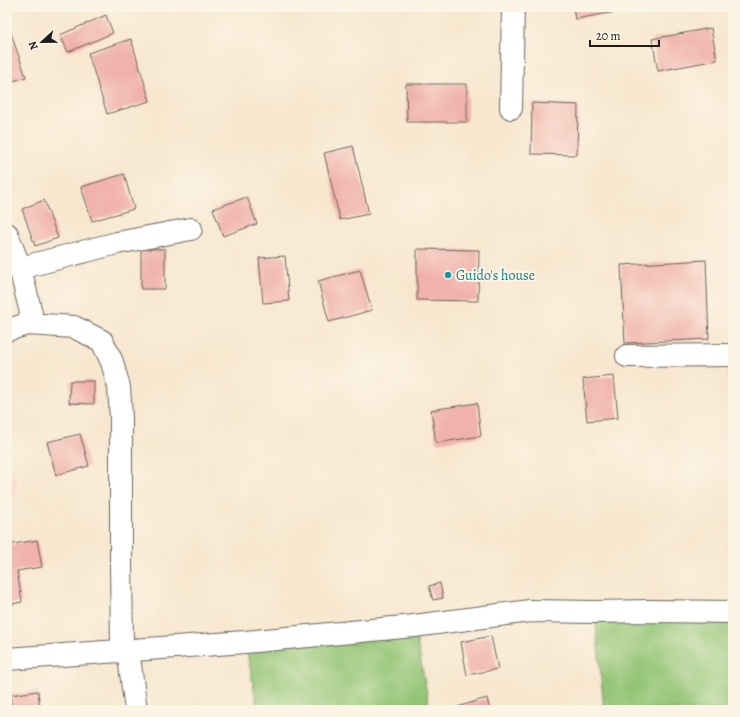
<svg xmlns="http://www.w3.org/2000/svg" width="740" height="717" font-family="Alegreya,serif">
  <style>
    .built { fill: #f6d1c5 }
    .green { fill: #92c475; stroke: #577048 }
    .building { fill: #f0b2aa }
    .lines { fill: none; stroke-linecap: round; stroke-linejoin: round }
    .minor-casing { stroke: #69635b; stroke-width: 24 }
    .minor { stroke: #fff; stroke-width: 22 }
    .culture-dot { fill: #0f9aa8; stroke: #fcf5e5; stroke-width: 1.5 }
    .labels { text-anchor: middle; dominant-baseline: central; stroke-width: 4; stroke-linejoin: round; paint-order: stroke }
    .culture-label { font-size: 14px; fill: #0d838f; stroke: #fcf5e5; text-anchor: start }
  </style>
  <rect width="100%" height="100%" fill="#fcf5e5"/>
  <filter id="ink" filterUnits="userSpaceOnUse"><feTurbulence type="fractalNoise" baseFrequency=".025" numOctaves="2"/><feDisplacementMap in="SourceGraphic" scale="8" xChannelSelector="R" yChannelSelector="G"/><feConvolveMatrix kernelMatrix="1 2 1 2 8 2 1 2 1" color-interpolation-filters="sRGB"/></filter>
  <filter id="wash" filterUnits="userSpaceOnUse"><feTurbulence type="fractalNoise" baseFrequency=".012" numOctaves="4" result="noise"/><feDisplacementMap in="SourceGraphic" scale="16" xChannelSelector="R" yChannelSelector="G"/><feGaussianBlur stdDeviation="0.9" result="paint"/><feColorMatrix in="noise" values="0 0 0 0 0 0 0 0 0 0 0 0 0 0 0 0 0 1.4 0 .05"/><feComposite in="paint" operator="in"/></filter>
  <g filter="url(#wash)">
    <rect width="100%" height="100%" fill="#f7e7cf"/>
    <!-- built -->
    <path class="built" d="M7 472 15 477 17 484 13 501 9 511 7 512Z"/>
    <!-- green -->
    <path class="green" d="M595 612H733V710H604Z
      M414 626 430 710H258L245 642Z"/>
    <g id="blocks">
      <!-- building -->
      <path class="building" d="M573 7H615L616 12 575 19Z
        M106 15 113 33 68 52 60 35Z
        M7 22 26 77 7 83Z
        M711 28 717 60 658 71 652 39Z
        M131 39 150 101 107 114 88 53Z
        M406 84H467V122H407Z
        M532 103 578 105 577 155 531 154Z
        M353 146 369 214 340 220 324 153Z
        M124 174 134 209 92 221 81 187Z
        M247 197 257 224 223 236 213 209Z
        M44 200 58 238 35 246 22 209Z
        M141 249H165V289H141Z
        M417 249 479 250 478 301 417 300Z
        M285 256 289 301 263 303 259 258Z
        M706 260 709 339 625 343 621 265Z
        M360 270 372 310 329 322 318 281Z
        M731 363 733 364V379L729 378Z
        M614 376 618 418 587 421 583 379Z
        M70 381H94V404L69 403Z
        M477 403 481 436 436 443 431 410Z
        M80 434 89 466 56 475 47 442Z
        M37 540 42 567 17 571 22 602 7 605V545Z
        M440 583 443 598 433 600 429 586Z
        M491 636 498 669 467 675 461 642Z
        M38 691 40 710H12L10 695Z
        M487 698 490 710H454V708Z"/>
    </g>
  </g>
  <g filter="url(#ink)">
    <use href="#blocks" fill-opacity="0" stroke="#69635b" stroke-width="1"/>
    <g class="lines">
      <!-- minor casing -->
      <g class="minor-casing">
        <path id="minor" d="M511 108 513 7
          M7 234 20 268 31 313 28 324
          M20 268 117 243 191 229
          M7 330 28 324 74 327 102 341 112 362 119 387 121 418V560L122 650
          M627 356 733 355
          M128 650 136 710
          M7 659 245 642 414 626 530 611 595 612 649 611 733 612"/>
      </g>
      <!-- minor -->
      <use href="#minor" class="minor"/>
    </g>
  </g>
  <!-- markers -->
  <circle class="culture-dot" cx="448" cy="275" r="4"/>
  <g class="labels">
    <!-- culture labels -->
    <g class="culture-label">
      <text x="456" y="275">Guido's house</text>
    </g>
  </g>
  <!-- margin -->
  <rect width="740" height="717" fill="none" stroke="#fcf5e5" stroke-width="24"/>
  <!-- north arrow -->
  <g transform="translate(42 42) rotate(248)" stroke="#fcf5e5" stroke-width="3" paint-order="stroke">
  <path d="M0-3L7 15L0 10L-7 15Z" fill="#1c1c1c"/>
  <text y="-6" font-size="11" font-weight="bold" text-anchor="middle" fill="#1c1c1c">N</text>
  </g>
  <!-- scale -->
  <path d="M590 40v6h69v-6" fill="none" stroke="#1c1c1c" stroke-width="2"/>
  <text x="596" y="40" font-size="12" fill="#1c1c1c" stroke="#fcf5e5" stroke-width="3" paint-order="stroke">20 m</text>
</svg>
